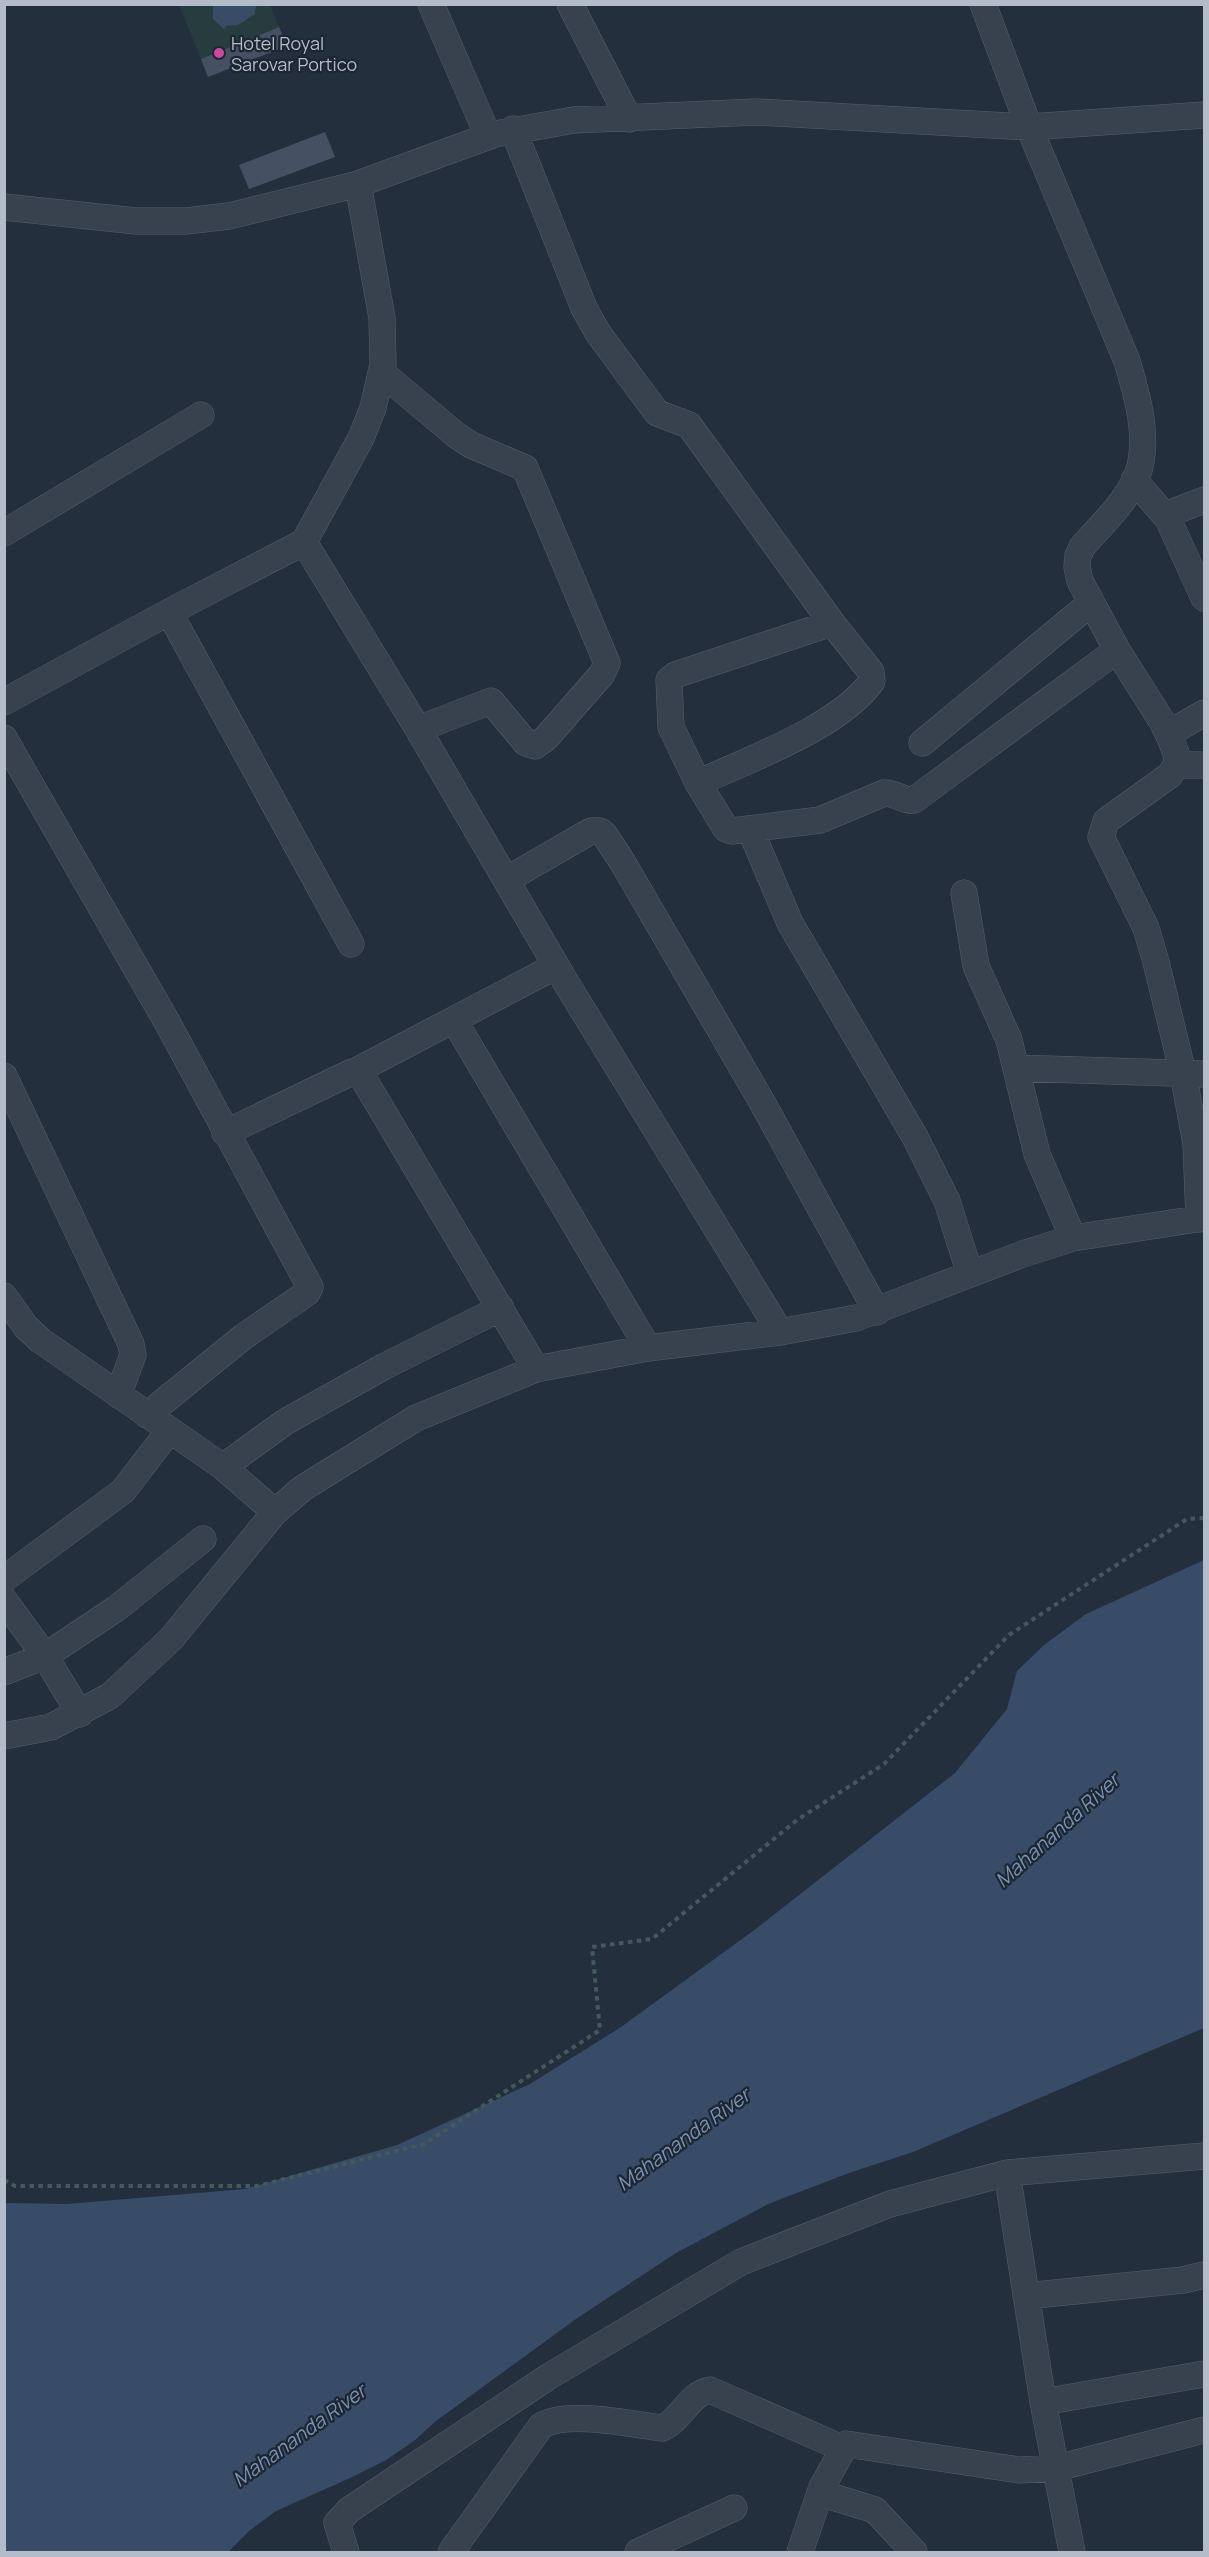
<svg xmlns="http://www.w3.org/2000/svg" width="1209" height="2557" font-family="Manrope,sans-serif">
  <style>
    .green { fill: #263c3f }
    .water { fill: #394c67 }
    .building { fill: #455162 }
    .lines { fill: none; stroke-linecap: round; stroke-linejoin: round }
    .street-casing { stroke: #565f6c; stroke-width: 27 }
    .path { stroke: #44595c; stroke-width: 4; stroke-dasharray: 4.5 4.5; stroke-linecap: butt }
    .street { stroke: #38414e; stroke-width: 26 }
    .hotel-dot { fill: #d1479c; stroke: #1d2633; stroke-width: 2 }
    .labels { text-anchor: middle; dominant-baseline: central; stroke-width: 4.5; stroke-linejoin: round; paint-order: stroke }
    .poi-label { font-size: 18px; fill: #b4bcc9; stroke: #1d2633; text-anchor: start }
    .water-label { font-size: 20px; font-style: italic; fill: #7c92b1; stroke: #1d2633 }
  </style>
  <rect width="100%" height="100%" fill="#242f3e"/>
  <!-- green -->
  <path class="green" d="M179 5H270L279 27 253 37 257 47 228 48 201 59Z"/>
  <!-- water -->
  <path class="water" d="M213 4 256 5 255 14C244 19 241 28 227 25L224 29 213 19Z
    M1204 1560V2028L913 2152 849 2173 768 2204 676 2253 576 2319 436 2421 414 2441 386 2460 350 2478 276 2511 249 2531 228 2552H5V2203L67 2204 245 2189 397 2145 530 2084 621 2027 753 1931 955 1773 1007 1709 1017 1671 1044 1645 1086 1614Z"/>
  <!-- building -->
  <path class="building" d="M279 27 287 46 208 77 201 59Z
    M325 132 335 157 249 189 239 165Z"/>
  <g class="lines">
    <!-- street casing -->
    <g class="street-casing">
      <path id="street" d="M431 4 488 136
        M570 4 629 119
        M983 4 1029 127 1127 361C1137 395 1149 435 1139 470 1130 499 1101 525 1082 547L1078 556 1077 567 1080 581 1117 650 1163 723 1171 740 1177 756 1176 765 1170 775 1106 821 1101 837 1146 928 1156 962 1183 1073 1196 1144 1199 1219
        M513 129 584 308 598 333 657 413 689 425 832 623 871 672 872 681C841 726 748 760 698 783
        M4 207 136 221H186L229 216 358 184 495 134 574 120 756 112 1029 127 1204 115
        M381 372 456 435 471 445 525 468 607 663 602 674 546 738 535 746 526 743 491 701 418 729
        M1134 480 1168 519
        M1204 500 1173 512 1168 519 1204 598
        M4 533 201 415
        M304 542 418 729 565 981 780 1332
        M169 612 351 944
        M832 623 675 675 669 680 671 727 698 783 726 829 732 831 820 820 884 793C895 792 904 802 914 800L1117 650
        M4 702 169 612 304 542 361 438 373 408 383 364 382 318 358 184
        M1168 734 1204 713
        M4 738 167 1022 310 1287 307 1293 243 1337 147 1415
        M922 743 1091 603
        M1176 765H1204
        M750 829 790 923 915 1137 947 1201 970 1274
        M506 880 591 831H600L604 834 623 863 762 1102 877 1312
        M964 893 976 966 1009 1040 1037 1154 1073 1238
        M454 1020 648 1348
        M1016 1068 1204 1074
        M356 1071 556 966
        M4 1076 131 1344 133 1355 118 1395
        M225 1133 352 1072 360 1073 536 1369
        M4 1296 26 1327 40 1340 223 1467 275 1512
        M223 1467 285 1422 385 1366 501 1308
        M4 1579 123 1491 169 1431
        M4 1600 45 1656 80 1714
        M4 1672 45 1656 117 1608 203 1539
        M4 1736 51 1727 110 1696 171 1639 275 1512 303 1488 416 1418 536 1369 648 1348 780 1332 856 1318 1020 1255 1073 1238 1204 1218
        M1007 2173 1043 2402 1072 2552
        M1026 2296 1183 2280 1204 2275
        M1043 2402 1204 2374
        M820 2493 875 2510 914 2552
        M346 2552 337 2523 349 2510 548 2377 741 2262 890 2204 1007 2173 1204 2156
        M451 2552 541 2426C566 2410 631 2424 662 2428 681 2421 689 2393 710 2390L842 2448
        M638 2552 734 2508
        M800 2552 822 2487 846 2444 1019 2470 1057 2468 1204 2430"/>
    </g>
    <!-- path -->
    <path class="path" d="M4 2180 15 2186H257L424 2144 600 2030 592 1947 652 1939 797 1820 884 1764 1009 1635 1187 1519 1204 1518"/>
    <!-- street -->
    <use href="#street" class="street"/>
  </g>
  <!-- markers -->
  <circle class="hotel-dot" cx="219" cy="53" r="6"/>
  <g class="labels">
    <!-- poi labels -->
    <g class="poi-label">
      <text x="231" y="43">Hotel Royal<tspan x="231" dy="21">Sarovar Portico</tspan></text>
    </g>
    <!-- water labels -->
    <g class="water-label">
      <text transform="translate(1057 1830) rotate(-42)">Mahananda River</text>
      <text transform="translate(683 2139) rotate(-36)">Mahananda River</text>
      <text transform="translate(299 2435) rotate(-36)">Mahananda River</text>
    </g>
  </g>
  <!-- border -->
  <rect width="1209" height="2557" fill="none" stroke="#b4bcc9" stroke-width="12"/>
</svg>
